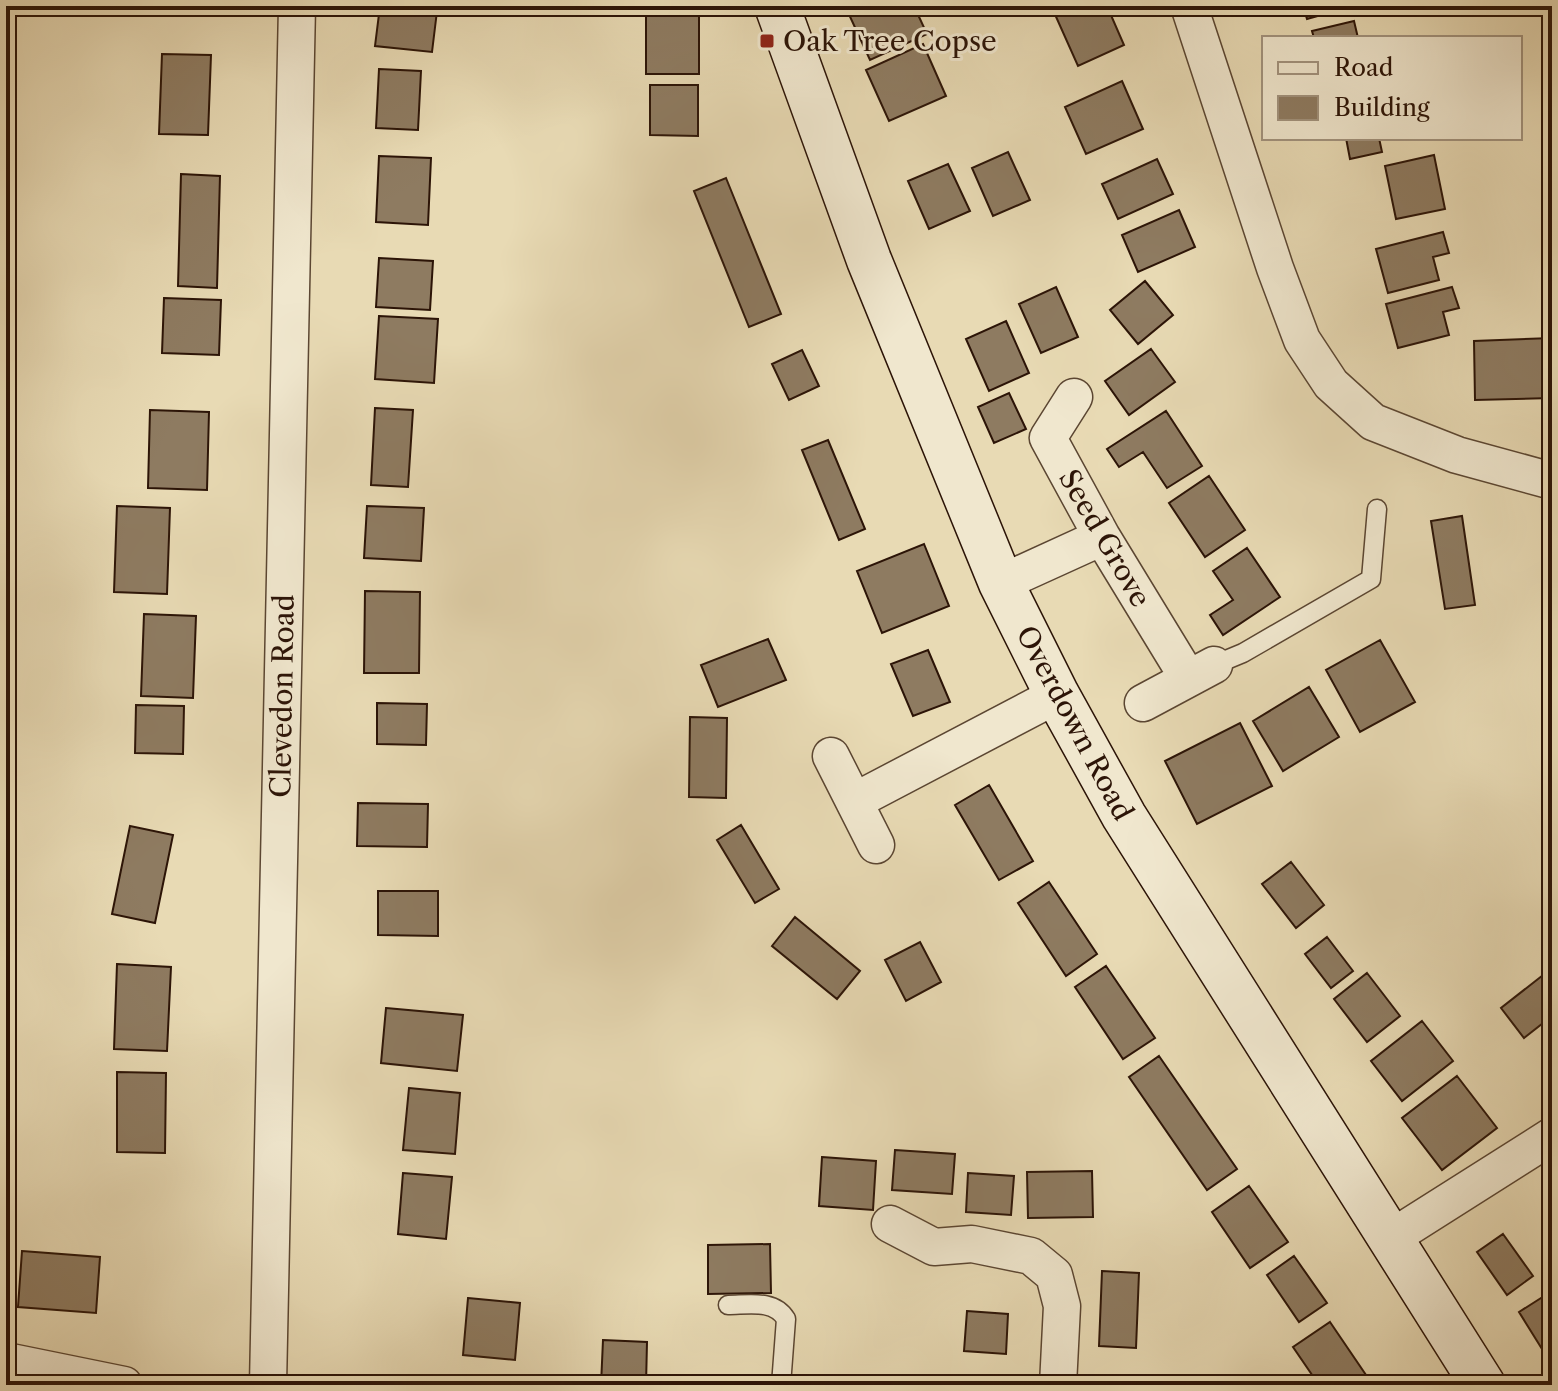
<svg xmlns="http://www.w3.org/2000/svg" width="1558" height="1391" font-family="'Libre Caslon Text',serif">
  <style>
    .building { fill: #8e7b61; stroke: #2c1407; stroke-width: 2 }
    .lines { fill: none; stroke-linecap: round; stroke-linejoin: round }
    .lane-casing { stroke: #5b4632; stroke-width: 21 }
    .street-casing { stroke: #5b4632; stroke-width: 39 }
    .secondary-casing { stroke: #2c1407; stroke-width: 47 }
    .lane { stroke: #f0e7ce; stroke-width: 18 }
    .street { stroke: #f0e7ce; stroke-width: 36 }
    .secondary { stroke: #f0e7ce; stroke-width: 44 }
    .poi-dot { fill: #8f2418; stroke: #f0e7ce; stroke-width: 3 }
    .labels { text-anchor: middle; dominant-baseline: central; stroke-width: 6; stroke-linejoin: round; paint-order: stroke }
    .poi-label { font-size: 28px; fill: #2c1407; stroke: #f0e7ce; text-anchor: start }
    .street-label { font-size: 28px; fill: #2c1407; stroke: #f0e7ce }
  </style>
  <rect width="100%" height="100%" fill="#e8dab4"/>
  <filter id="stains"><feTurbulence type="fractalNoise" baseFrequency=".0025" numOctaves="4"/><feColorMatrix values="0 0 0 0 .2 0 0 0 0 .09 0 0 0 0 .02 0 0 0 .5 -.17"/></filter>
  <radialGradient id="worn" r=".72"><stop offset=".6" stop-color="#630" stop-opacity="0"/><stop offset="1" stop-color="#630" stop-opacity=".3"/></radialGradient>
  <!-- building -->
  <path class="building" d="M380 6 437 11 432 52 375 46Z
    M850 6H914L927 34 870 60 846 8Z
    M1063 6H1107L1124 45 1078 66 1053 10Z
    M1303 6H1338L1339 10 1307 19Z
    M646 10H699V74H646Z
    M1354 21 1358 38H1314L1312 31Z
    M923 44 946 96 889 121 866 70Z
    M162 54 211 55 208 135 159 134Z
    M379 69 421 71 418 130 376 128Z
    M1122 81 1143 129 1086 154 1065 107Z
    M650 85H698V136L650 135Z
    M1346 138H1379L1382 152 1350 159Z
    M1008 152 1030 200 993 216 972 168Z
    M1434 155 1445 209 1396 219 1385 166Z
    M379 156 431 158 428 225 376 222Z
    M1157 159 1173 194 1118 219 1102 184Z
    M948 164 970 211 929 229 908 181Z
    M181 174 220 176 217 288 178 286Z
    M726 178 781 314 749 327 694 191Z
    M1179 210 1195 247 1138 272 1122 235Z
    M1443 232 1449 253 1433 257 1439 280 1388 293 1376 249Z
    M379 258 433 261 430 310 376 307Z
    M1145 281 1173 315 1138 344 1110 310Z
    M1056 287 1078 337 1041 353 1019 304Z
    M1452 287 1459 308 1443 312 1449 335 1398 348 1386 304Z
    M164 298 221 300 219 355 162 353Z
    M379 316 438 319 434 383 375 379Z
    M1006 321 1029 373 989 391 966 339Z
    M1552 338V398L1475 400 1474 341Z
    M1151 349 1175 382 1129 415 1105 381Z
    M802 350 819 386 789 400 772 364Z
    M1009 393 1026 429 994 443 978 407Z
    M375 408 413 410 408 487 371 485Z
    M150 410 209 412 207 490 148 488Z
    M1166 411 1202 466 1167 488 1143 452 1119 467 1107 449Z
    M828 440 865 529 839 540 802 450Z
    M1209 476 1245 530 1205 557 1169 503Z
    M117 506 170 508 167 594 114 592Z
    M367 506 424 508 421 561 364 558Z
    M1462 516 1475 605 1445 609 1431 521Z
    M924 544 949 606 882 633 857 571Z
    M1247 548 1280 597 1223 635 1210 615 1233 600 1213 571Z
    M365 591 420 592 419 673H364Z
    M144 614 196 616 193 698 141 696Z
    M768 639 786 680 718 707 701 665Z
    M1380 640 1415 702 1360 732 1326 670Z
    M928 650 950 702 913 716 891 664Z
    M1309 687 1339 737 1283 771 1253 721Z
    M377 703 427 704 426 745 377 744Z
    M136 705 184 706 183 754 135 753Z
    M690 717 727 718 726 798 689 797Z
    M1240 723 1272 786 1197 824 1165 761Z
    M989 785 1033 861 999 880 955 805Z
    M358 803 428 804 427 847 357 846Z
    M741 825 779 889 755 903 717 840Z
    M130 826 173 835 155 923 112 914Z
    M1291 862 1324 905 1296 928 1262 884Z
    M1049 882 1097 954 1066 976 1018 903Z
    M378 891H438V936L378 935Z
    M795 917 860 971 837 999 772 946Z
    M1327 937 1353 971 1331 988 1305 954Z
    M920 942 941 982 906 1001 885 960Z
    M117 964 171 967 167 1051 114 1049Z
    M1106 966 1155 1038 1123 1059 1075 987Z
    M1552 968V1016L1524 1038 1501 1008Z
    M1367 973 1400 1016 1367 1042 1334 999Z
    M386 1008 463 1015 457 1071 381 1063Z
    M1422 1021 1453 1061 1402 1101 1371 1061Z
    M1159 1056 1237 1169 1207 1190 1129 1077Z
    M117 1072 166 1073 165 1153 117 1152Z
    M1457 1076 1497 1128 1442 1170 1402 1118Z
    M409 1088 460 1093 455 1154 403 1150Z
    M895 1150 955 1154 952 1194 892 1190Z
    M822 1157 876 1161 873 1210 819 1206Z
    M1092 1171 1093 1217 1028 1218 1027 1172Z
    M403 1173 452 1177 446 1239 398 1234Z
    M968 1173 1014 1176 1011 1215 966 1212Z
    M1249 1186 1288 1242 1250 1268 1212 1212Z
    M1503 1234 1533 1276 1507 1295 1477 1252Z
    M770 1244 771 1293 708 1294V1245Z
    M22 1251 100 1257 96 1313 18 1307Z
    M1294 1256 1327 1303 1299 1322 1267 1275Z
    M6 1262H11L9 1293H6Z
    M1102 1271 1139 1273 1136 1348 1099 1346Z
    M1552 1291V1365L1519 1312Z
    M468 1298 520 1303 515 1360 463 1355Z
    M967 1311 1008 1314 1006 1354 964 1351Z
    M1330 1322 1366 1375 1351 1385H1319L1293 1347Z
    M603 1340 647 1342 646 1385H601Z
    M815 1379 862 1380V1385H815Z"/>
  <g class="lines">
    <!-- lane casing -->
    <g class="lane-casing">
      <path id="lane" d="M1214 665 1243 653 1371 579 1377 509
        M728 1305C748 1305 774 1299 786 1319L781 1385"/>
    </g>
    <!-- street casing -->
    <g class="street-casing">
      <path id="street" d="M1189 6 1275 268 1302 340 1331 384 1373 422 1457 455 1552 481
        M1074 397 1048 438 1102 537 1188 678
        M1001 583 1102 537
        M1143 703 1214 665
        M831 756 876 845
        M855 801 1057 695
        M890 1224 934 1247 972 1244 1031 1256 1054 1275 1062 1306 1058 1385
        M1391 1238 1552 1136
        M6 1361 124 1385
        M268 1385 297 6"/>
    </g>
    <!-- secondary casing -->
    <g class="secondary-casing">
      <path id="secondary" d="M777 6 869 260 1001 583 1057 695 1124 816 1483 1385"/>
    </g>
    <!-- lane -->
    <use href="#lane" class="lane"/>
    <!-- street -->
    <use href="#street" class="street"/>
    <!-- secondary -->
    <use href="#secondary" class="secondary"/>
  </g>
  <!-- markers -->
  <rect class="poi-dot" x="759" y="33" width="16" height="16" rx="4"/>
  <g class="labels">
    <!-- poi labels -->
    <g class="poi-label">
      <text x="783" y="41">Oak Tree Copse</text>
    </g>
    <!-- street labels -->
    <g class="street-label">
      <text transform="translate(1105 538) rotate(60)">Seed Grove</text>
      <text transform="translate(282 696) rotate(-89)">Clevedon Road</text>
      <text transform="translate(1075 723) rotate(62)">Overdown Road</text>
    </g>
  </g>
  <!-- margin -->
  <rect width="1558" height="1391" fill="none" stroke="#e8dab4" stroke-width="32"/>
  <rect x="8" y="8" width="1542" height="1375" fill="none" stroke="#2c1407" stroke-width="4"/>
  <rect x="16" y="16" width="1526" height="1359" fill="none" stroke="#2c1407" stroke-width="2"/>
  <!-- legend -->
  <rect x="1262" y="36" width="260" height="104" fill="#f0e7ce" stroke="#a2937e" stroke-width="2"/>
  <rect x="1278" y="62" width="40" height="12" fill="#f0e7ce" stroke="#a2937e" stroke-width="2"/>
  <text x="1334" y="76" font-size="24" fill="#2c1407">Road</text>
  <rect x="1278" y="96" width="40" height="24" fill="#8e7b61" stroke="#a2937e" stroke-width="2"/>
  <text x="1334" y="116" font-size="24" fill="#2c1407">Building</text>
  <rect width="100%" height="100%" filter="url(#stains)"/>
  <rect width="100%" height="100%" fill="url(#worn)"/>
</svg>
